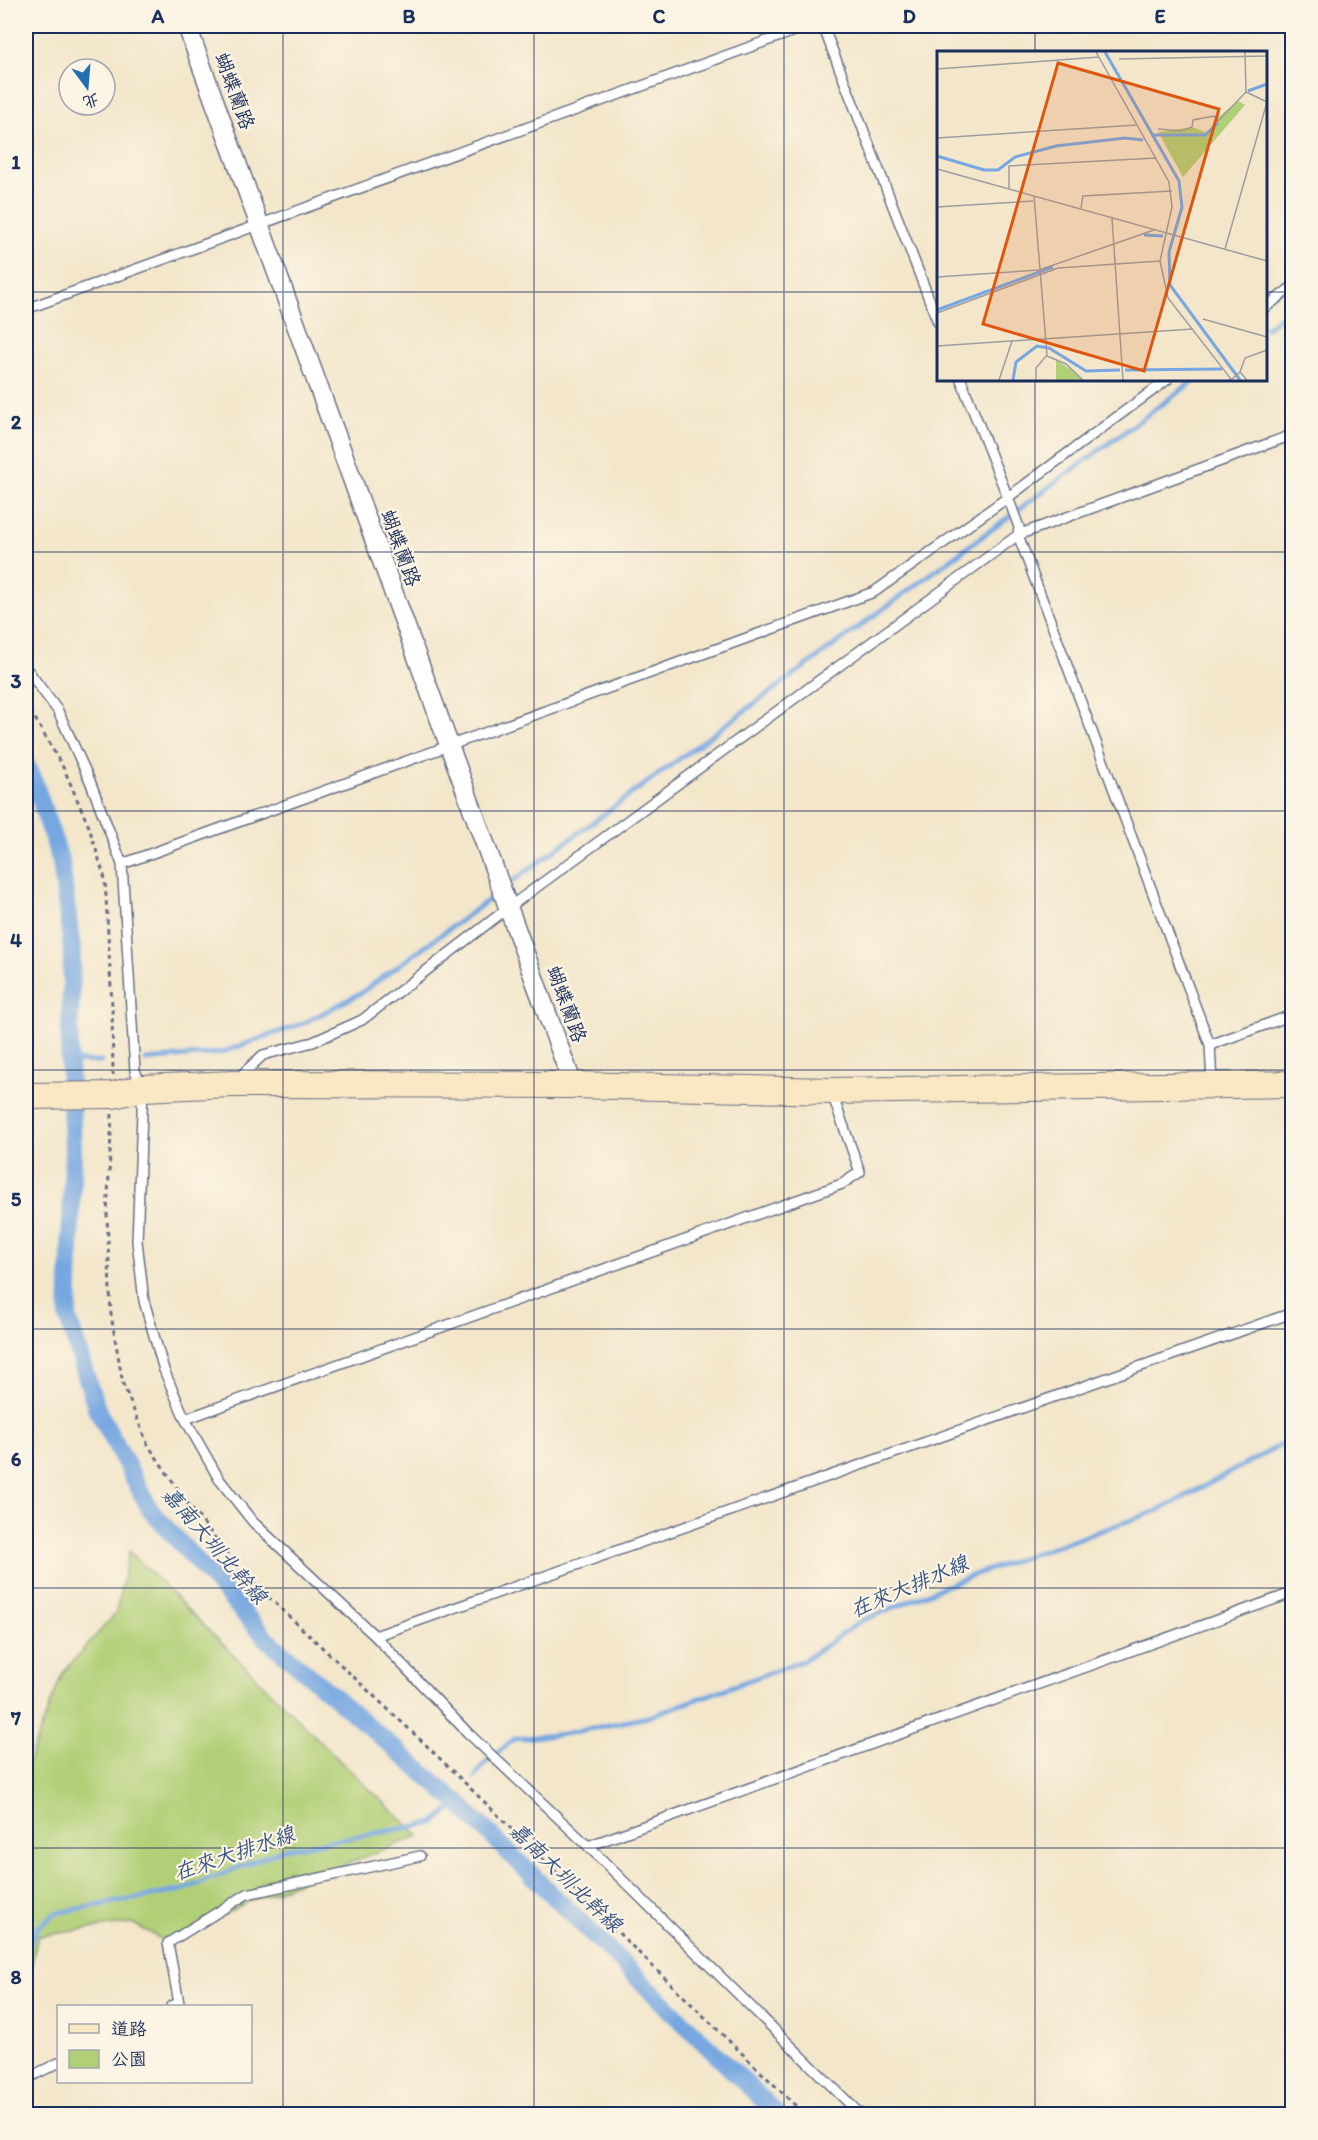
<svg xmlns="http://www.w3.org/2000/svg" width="1318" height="2140" font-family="Itim,'LXGW WenKai TC',sans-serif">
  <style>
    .green { fill: #b1cf76; stroke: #667f6a; stroke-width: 1.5 }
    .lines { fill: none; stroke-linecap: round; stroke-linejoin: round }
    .stream { stroke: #76a7e1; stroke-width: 5 }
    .canal { stroke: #76a7e1; stroke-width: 18 }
    .service-casing { stroke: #676f84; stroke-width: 12 }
    .minor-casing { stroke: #676f84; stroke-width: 21 }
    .secondary-casing { stroke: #676f84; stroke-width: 28 }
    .path { stroke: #676f84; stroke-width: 3; stroke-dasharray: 4.5 4.5; stroke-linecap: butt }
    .service { stroke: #fff; stroke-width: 9 }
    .minor { stroke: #fff; stroke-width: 18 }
    .secondary { stroke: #fae7c3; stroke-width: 26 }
    .grid { fill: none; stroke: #1b2f5e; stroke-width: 1.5; stroke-opacity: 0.55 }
    .labels { text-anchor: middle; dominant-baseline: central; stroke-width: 4.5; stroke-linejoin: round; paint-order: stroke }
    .street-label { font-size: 20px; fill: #1b2f5e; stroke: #fcf5e5 }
    .water-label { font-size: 21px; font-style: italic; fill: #365385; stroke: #fcf5e5 }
    .inset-river { fill: none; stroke: #76a7e1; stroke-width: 3 }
    .inset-road { fill: none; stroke: #9d9d9f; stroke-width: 1.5 }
    .view { fill: #de5710; fill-opacity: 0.15; stroke: #de5710; stroke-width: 3 }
    .inset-edge { fill: none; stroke: #1b2f5e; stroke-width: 3 }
    .neatline { fill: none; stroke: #1b2f5e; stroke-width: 2 }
    .grid-label { font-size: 20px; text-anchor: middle; font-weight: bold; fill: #1b2f5e }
  </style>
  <rect width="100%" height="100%" fill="#fcf5e5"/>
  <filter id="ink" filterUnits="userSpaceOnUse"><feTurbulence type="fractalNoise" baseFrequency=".0167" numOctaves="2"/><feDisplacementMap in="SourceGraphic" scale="12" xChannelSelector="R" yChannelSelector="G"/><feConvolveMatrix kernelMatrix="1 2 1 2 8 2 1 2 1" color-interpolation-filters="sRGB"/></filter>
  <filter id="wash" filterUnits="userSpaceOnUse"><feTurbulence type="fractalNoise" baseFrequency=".008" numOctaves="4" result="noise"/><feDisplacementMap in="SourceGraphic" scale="24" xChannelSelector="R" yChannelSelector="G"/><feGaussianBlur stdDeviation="1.35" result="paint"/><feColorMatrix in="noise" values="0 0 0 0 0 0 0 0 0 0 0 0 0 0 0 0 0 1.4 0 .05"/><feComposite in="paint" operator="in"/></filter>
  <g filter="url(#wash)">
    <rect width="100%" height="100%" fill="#f3e6ca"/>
    <!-- green -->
    <path class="green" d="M129 1551 340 1761 419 1836 252 1900 168 1943 132 1923 38 1936 26 1988V1768L62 1674 116 1613Z"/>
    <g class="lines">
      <!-- stream -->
      <path class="stream" d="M1266 328 1292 308
        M513 881 1195 380
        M146 1060 220 1053 304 1023 361 993 490 899
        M69 1061 101 1062
        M475 1777 482 1766 514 1739 564 1734 648 1717 805 1660 861 1621 968 1577 1160 1510 1292 1439
        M26 1951 37 1928 56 1913 183 1890 284 1849 434 1823 458 1803 462 1796"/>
      <!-- canal -->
      <path class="canal" d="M26 765 32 775 61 862 72 949 69 1061 73 1149 68 1318 96 1407 151 1511 268 1640 458 1803 777 2114"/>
    </g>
  </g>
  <g filter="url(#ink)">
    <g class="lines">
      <!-- service casing -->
      <g class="service-casing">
        <path id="service" d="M823 26 938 322
          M1266 307 1292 287
          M26 309 808 26
          M961 380 1010 503 1019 527 1018 535 1210 1045 1212 1083
          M26 668 58 711 90 781 122 864 135 1071 143 1088 137 1241 144 1301 164 1370 185 1419 219 1479 253 1522 375 1636 468 1733 588 1846 860 2114
          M122 864 874 592 1007 498 1167 380
          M1210 1045 1292 1015
          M237 1079 263 1055 313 1042 362 1020 508 908 1018 535 1292 435
          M185 1419 842 1184 860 1172 832 1094
          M375 1636 1292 1313
          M588 1846 1292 1593
          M171 2006 179 2003 168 1943 247 1894 420 1856
          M26 2073 30 2077 58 2063"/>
      </g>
      <!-- minor casing -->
      <g class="minor-casing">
        <path id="minor" d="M187 26 573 1085"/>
      </g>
      <!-- secondary casing -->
      <g class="secondary-casing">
        <path id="secondary" d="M26 1096 113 1095 143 1088 232 1084 573 1085 831 1091 1292 1084"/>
      </g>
      <!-- path -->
      <path class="path" d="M26 703 64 769 89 827 105 879 112 1006 113 1075
        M112 1114 107 1215 111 1315 123 1384 148 1445 188 1504 243 1573 426 1745 804 2114"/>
      <!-- service -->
      <use href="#service" class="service"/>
      <!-- minor -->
      <use href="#minor" class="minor"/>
      <!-- secondary -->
      <use href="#secondary" class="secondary"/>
    </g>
  </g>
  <!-- grid -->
  <path class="grid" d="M283 26V2114M534 26V2114M784 26V2114M1035 26V52M26 292H938M1266 292H1292M1035 380V2114M26 552H1292M26 811H1292M26 1070H1292M26 1329H1292M26 1588H1292M26 1848H1292"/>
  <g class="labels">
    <!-- street labels -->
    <g class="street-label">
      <text transform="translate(235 91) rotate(70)">蝴蝶蘭路</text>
      <text transform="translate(401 548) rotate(70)">蝴蝶蘭路</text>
      <text transform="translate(567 1004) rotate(70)">蝴蝶蘭路</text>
    </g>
    <!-- water labels -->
    <g class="water-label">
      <text transform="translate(215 1545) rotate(49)">嘉南大圳北幹線</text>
      <text transform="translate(909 1586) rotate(-23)">在來大排水線</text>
      <text transform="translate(234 1853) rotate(-19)">在來大排水線</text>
      <text transform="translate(566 1877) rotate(44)">嘉南大圳北幹線</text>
    </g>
  </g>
  <!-- overview -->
  <g transform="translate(937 51)">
    <rect width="330" height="330" fill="#f3e6ca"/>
    <path d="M301 50 308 54 246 126 221 81 255 76 271 82 279 68ZM119 309 136 320 145 329H119Z" fill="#b1cf76"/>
    <path class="inset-river" d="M168 1 242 130 245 156 232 201 233 234 303 329M311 40 330 33M214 84H268L281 72M0 105 47 119H61L78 106 119 95 188 87 206 89M207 184 226 185M0 259 116 216M188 319 285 318M76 329 79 311 100 295 112 297 149 320 183 319"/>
    <path class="inset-road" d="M159 1 232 131 235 156 223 210 231 247 294 328 291 329M182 8 330 5M0 18 162 6M221 78 244 80 255 76 256 69 277 65 281 70 309 41M0 87 200 74M0 118 330 210M72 138V115L219 107M97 145 110 304 99 317V329M0 156 96 150M144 157 146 145 235 140M175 167 186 329M288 198 330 51 309 41 308 1M0 226 102 219 217 179M0 262 121 217 223 210M266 268 330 286M0 295 256 278M110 305 129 313 146 329M303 321 308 307 330 299M62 329 75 290M294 329 303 321 310 329"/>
    <path class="view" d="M121 12 282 58 207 320 46 273Z"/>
    <rect width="330" height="330" class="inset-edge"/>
  </g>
  <!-- margin -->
  <rect width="1318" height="2140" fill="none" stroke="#fcf5e5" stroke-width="66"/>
  <!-- legend -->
  <rect x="57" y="2005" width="195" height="78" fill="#fcf5e5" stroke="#a2a6af" stroke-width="1.5"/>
  <rect x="69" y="2024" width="30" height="9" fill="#fae7c3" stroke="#a2a6af" stroke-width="1.5"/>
  <text x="111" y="2035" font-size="18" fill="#1b2f5e">道路</text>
  <rect x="69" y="2050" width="30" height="18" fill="#b1cf76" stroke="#a2a6af" stroke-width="1.5"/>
  <text x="111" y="2065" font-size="18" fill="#1b2f5e">公園</text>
  <!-- north arrow -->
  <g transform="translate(87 87) rotate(164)"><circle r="28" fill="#fcf5e5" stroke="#a2a6af" stroke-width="1.5"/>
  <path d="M0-4.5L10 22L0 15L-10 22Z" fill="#1f6fb2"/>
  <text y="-9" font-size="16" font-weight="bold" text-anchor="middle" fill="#1b2f5e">北</text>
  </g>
  <rect x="33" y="33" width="1252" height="2074" class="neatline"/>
  <g class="grid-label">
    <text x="158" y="23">A</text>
    <text x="409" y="23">B</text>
    <text x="659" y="23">C</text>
    <text x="909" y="23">D</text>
    <text x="1160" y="23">E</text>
    <text x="16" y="169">1</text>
    <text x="16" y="429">2</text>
    <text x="16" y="688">3</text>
    <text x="16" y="947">4</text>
    <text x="16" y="1206">5</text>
    <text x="16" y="1466">6</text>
    <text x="16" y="1725">7</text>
    <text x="16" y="1984">8</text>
  </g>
</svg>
